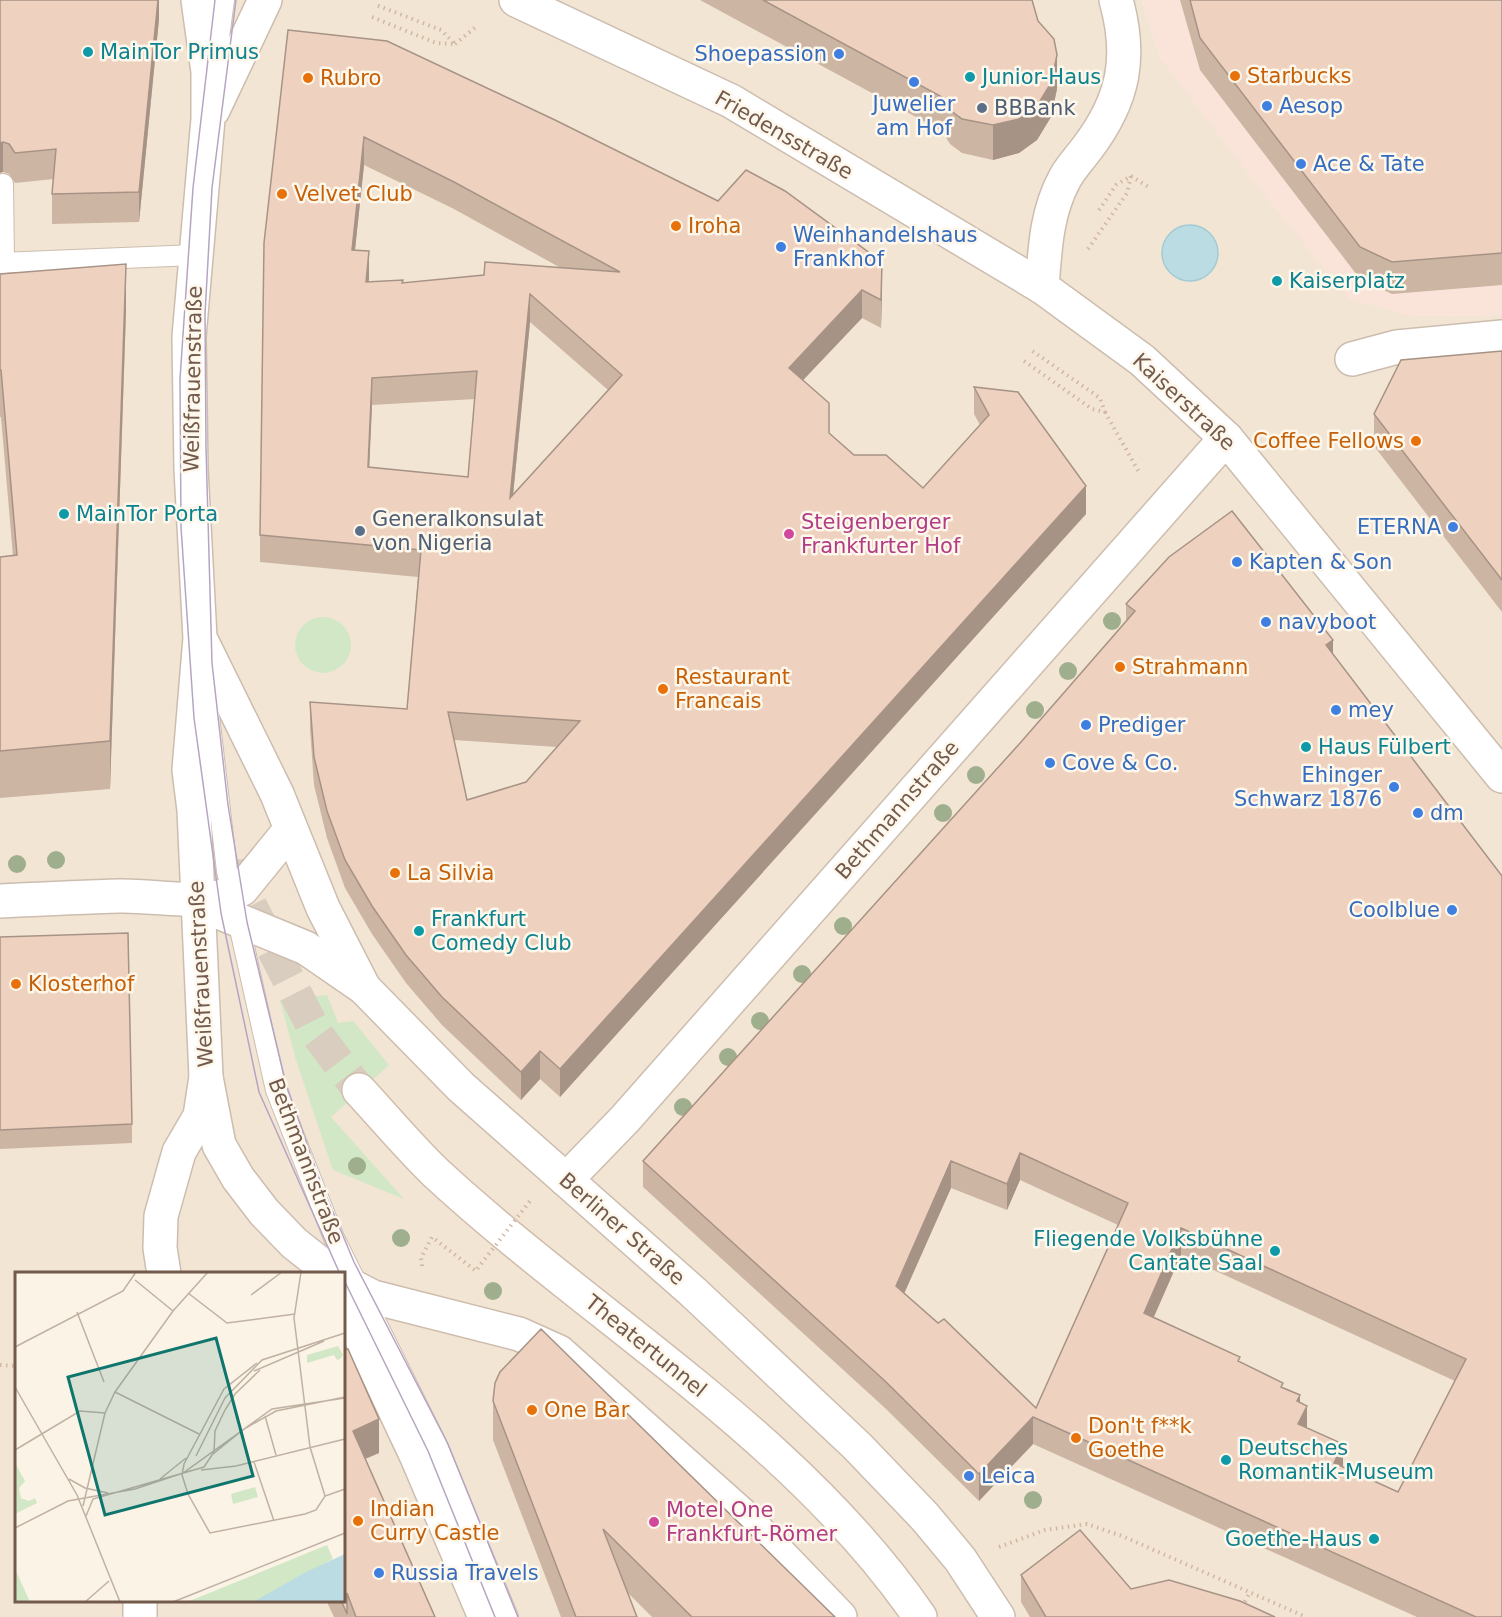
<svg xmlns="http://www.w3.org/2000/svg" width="1502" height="1617" font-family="'DejaVu Sans',sans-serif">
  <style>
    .residential { fill: #f2e5d4; fill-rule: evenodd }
    .commercial { fill: #fae4da }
    .green { fill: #d2e7c5 }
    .water { fill: #bbdce3; stroke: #a2cbd4; stroke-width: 1.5 }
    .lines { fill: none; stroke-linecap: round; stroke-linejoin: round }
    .secondary-tunnel { stroke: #d9cdbf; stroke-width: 33; stroke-dasharray: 33 16; stroke-linecap: butt }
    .service-casing { stroke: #cdbdaf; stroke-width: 22 }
    .minor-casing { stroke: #cdbdaf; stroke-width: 36 }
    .tertiary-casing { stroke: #cdbdaf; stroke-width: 36 }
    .secondary-casing { stroke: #d0bdad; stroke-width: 36 }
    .path { stroke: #d3b6a2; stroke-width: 4; stroke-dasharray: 1.5 4.5; stroke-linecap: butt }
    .service { stroke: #fff; stroke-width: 20 }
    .minor { stroke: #fff; stroke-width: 33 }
    .tertiary { stroke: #fff; stroke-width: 33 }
    .secondary { stroke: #fff; stroke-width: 33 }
    .tram { stroke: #b5a5c3; stroke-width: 1.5 }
    .path-bridge { stroke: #d3b6a2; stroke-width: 4; stroke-dasharray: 1.5 4.5; stroke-linecap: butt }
    .tree { fill: #9faf8d }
    .wall { fill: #cdb5a4; fill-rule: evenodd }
    .shaded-wall { fill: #a79386 }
    .building { fill: #eed2bf; stroke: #a79386; stroke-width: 1.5; fill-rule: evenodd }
    .culture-dot { fill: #0f9aa8; stroke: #fef7eb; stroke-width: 2 }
    .shop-dot { fill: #3f7fe0; stroke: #fef7eb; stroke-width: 2 }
    .food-dot { fill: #e8710a; stroke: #fef7eb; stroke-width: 2 }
    .service-dot { fill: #5c6f8a; stroke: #fef7eb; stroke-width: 2 }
    .hotel-dot { fill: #d1479c; stroke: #fef7eb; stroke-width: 2 }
    .labels { text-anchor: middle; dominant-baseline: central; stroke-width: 5; stroke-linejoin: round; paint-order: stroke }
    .culture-label { font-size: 21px; fill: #0d838f; stroke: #fef7eb; text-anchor: start }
    .shop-label { font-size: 21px; fill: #366cbe; stroke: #fef7eb; text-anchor: start }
    .food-label { font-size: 21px; fill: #c56008; stroke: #fef7eb; text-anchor: start }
    .service-label { font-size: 21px; fill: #4e5e75; stroke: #fef7eb; text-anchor: start }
    .street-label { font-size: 21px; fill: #725a4c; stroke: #fef7eb }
    .hotel-label { font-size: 21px; fill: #b23c85; stroke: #fef7eb; text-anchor: start }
    .inset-road { fill: none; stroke: #c0b1a3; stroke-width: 1.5 }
    .view { fill: #0f766e; fill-opacity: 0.15; stroke: #0f766e; stroke-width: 3 }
    .inset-edge { fill: none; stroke: #725a4c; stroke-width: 3 }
  </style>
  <rect width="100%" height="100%" fill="#fbf3e5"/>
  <!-- residential -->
  <path class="residential" d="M0 0H1142L1160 58 1411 316 1502 315V1617H0ZM16 1274H344V1600H16Z"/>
  <!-- commercial -->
  <path class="commercial" d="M1142 0H1502V315L1411 316 1349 299 1266 197 1160 58Z"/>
  <!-- green -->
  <path class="green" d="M295 645a28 28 0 1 1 56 0a28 28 0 1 1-56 0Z
    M327 995 338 1023 353 1021 389 1065 331 1117 404 1199 333 1170 296 1060 280 1000Z"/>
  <!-- water -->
  <path class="water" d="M1162 253a28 28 0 1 1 56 0a28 28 0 1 1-56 0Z"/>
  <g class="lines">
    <!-- secondary-tunnel -->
    <path class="secondary-tunnel" d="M235 860 238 881 316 1033 359 1090"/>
    <!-- service casing -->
    <g class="service-casing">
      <path id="service" d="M216 60 224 0
        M3 184 4 262
        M0 263 196 255
        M207 698 227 871 276 1090 334 1238 435 1441 508 1617"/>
    </g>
    <!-- minor casing -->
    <g class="minor-casing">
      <path id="minor" d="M1042 287C1045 250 1046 214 1064 180 1070 168 1080 158 1088 147 1124 99 1132 57 1116 0
        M1352 359 1397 347 1502 337
        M198 899 221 913 306 948 364 988
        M0 901C40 899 80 897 120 896 158 895 208 908 242 889L290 830
        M566 1180 625 1119 1226 438
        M164 1274 160 1248 161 1216 179 1152 200 1116 206 1077
        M344 1302 417 1457 485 1617
        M140 1617V1600"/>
    </g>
    <!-- tertiary casing -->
    <g class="tertiary-casing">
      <path id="tertiary" d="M198 0 208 72V119L189 337 191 469 200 638 189 770 194 810 206 1077 219 1145 238 1178 264 1212 294 1243 333 1274
        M516 0 731 101 1042 287 1142 360 1226 438 1502 776
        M213 110 265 0
        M201 640 277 794 323 908 364 988 461 1087 693 1292 857 1446 925 1517 960 1559 998 1617
        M344 1282 373 1297 519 1334 559 1352 742 1515 840 1617"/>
    </g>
    <!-- secondary casing -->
    <g class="secondary-casing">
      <path id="secondary" d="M359 1090C384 1117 409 1147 436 1173 594 1319 797 1437 920 1617"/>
    </g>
    <!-- path -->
    <path class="path" d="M372 17 436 43 455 44 441 30 376 5
      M455 44 477 26
      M1131 176 1150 188
      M1088 249 1127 193 1131 176 1116 185 1097 213
      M1024 361 1092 409 1105 412 1100 398 1031 350
      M1105 412 1140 474
      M422 1266 421 1258 432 1237 476 1271 480 1265
      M0 1365 16 1366
      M999 1547 1045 1530 1087 1524 1122 1536 1306 1617
      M1242 1607 1250 1592"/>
    <!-- service -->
    <use href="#service" class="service"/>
    <!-- minor -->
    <use href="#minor" class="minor"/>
    <!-- tertiary -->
    <use href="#tertiary" class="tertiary"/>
    <!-- secondary -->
    <use href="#secondary" class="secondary"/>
    <!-- tram -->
    <path class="tram" d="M215 0 193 188 180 379 181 527 194 718 221 913 259 1092 340 1274
      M236 0 212 188 205 314 206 447 212 663 228 805 247 922 286 1084 320 1181 354 1262 448 1444 518 1617
      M344 1280 428 1451 495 1617"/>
    <!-- path-bridge -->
    <path class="path-bridge" d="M481 1264 530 1201"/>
  </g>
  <!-- trees -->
  <g class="tree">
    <circle cx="1112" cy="621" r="9"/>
    <circle cx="1068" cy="671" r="9"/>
    <circle cx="1035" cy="710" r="9"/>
    <circle cx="976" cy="775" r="9"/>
    <circle cx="943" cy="813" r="9"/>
    <circle cx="56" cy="860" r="9"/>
    <circle cx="17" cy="864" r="9"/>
    <circle cx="843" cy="926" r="9"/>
    <circle cx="802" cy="974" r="9"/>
    <circle cx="760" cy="1021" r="9"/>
    <circle cx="728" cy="1057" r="9"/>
    <circle cx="683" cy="1107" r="9"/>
    <circle cx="357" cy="1166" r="9"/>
    <circle cx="401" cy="1238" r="9"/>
    <circle cx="493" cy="1291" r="9"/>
    <circle cx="1033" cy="1500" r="9"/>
  </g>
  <!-- wall -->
  <path class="wall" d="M0 0H159V19L139 222 52 224V194L54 179 15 183 9 174 3 172Z
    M700 0H1032L1057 89 1051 117 1037 140 1019 153 993 160 962 153 950 144 942 131Z
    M1180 0H1502V285L1392 294 1360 279 1200 70Z
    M288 30 882 290 881 328 862 318 803 380 829 433 854 455 923 488 980 425 974 414V387L1086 514 560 1097 540 1079 521 1100 442 1025 406 983 372 934 345 888 327 838 314 785 310 729V702L407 709 418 577 260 562V535ZM364 165 454 209 561 268 403 283 368 282 355 250ZM530 322 608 390 513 495 523 393ZM475 399 468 477 369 467 372 405ZM454 740 557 747 526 782 467 800Z
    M0 274 126 311 110 789 0 798V557L13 556 1 417H0Z
    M1502 351V612L1374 446V414Z
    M1126 604 1333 654 1502 876V1617H1417L1033 1444 979 1501 885 1408 643 1187V1161L1021 742 1126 621ZM1020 1180 1118 1225 1036 1408 904 1293 951 1188 1007 1210ZM1181 1255 1455 1381 1398 1492 1343 1467 1307 1428 1300 1403 1240 1362 1154 1317Z
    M0 937 132 1124V1143L0 1149Z
    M344 1350 379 1453 365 1459 435 1617H334L326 1600H344Z
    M493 1401 835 1617H652L627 1592 637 1617H561L493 1440Z
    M1021 1575 1131 1589 1275 1617H1030L1021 1602Z"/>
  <!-- shaded-wall -->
  <path class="shaded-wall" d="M158 0H159V19L139 222V192Z
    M1057 55V89L1051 117 1037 140 1019 153 993 160V125Z
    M364 137V165L352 278V250Z
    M3 142V172L0 173V143Z
    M369 251V279L366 310V282Z
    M882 262V290L881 328V300Z
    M126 264V311L110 789V741Z
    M862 290V318L789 395V368Z
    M530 294V322L510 526V498Z
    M372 378V405L368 495V467Z
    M1086 486V514L560 1097V1069Z
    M1333 640V667L1326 645Z
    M540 1051V1079L521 1100V1072Z
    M1020 1153V1180L1007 1210V1184Z
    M951 1161V1188L896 1312V1286Z
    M1181 1228V1255L1144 1339V1313Z
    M1300 1395V1420L1307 1406V1433L1298 1450 1297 1401Z
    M1033 1417V1444L979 1501V1474Z
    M379 1419V1453L353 1464V1431Z
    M1343 1444V1471L1334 1463Z"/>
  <!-- building -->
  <path class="building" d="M0 0H158L139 192 52 194 56 149 15 153 9 144 3 142 0 143Z
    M763 0H1032L1038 21 1054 39 1057 55 1051 83 1037 106 1019 119 993 125 962 119 950 110 942 97Z
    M1190 0H1502V253L1392 262 1360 247 1200 38Z
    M288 30 387 41 555 120 718 201 746 170 785 191 882 262 881 300 862 290 789 368 829 403V433L854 455H886L923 488 989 415 974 387 1018 392 1086 486 560 1069 540 1051 521 1072 442 997 406 955 372 906 345 860 327 811 314 757 310 702 407 709 421 550 260 535 264 243ZM364 137 454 182 620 272 485 262 484 275 402 283 403 280 366 282 369 251 352 250ZM530 294 622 375 510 498 523 365ZM477 371 468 477 368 467 372 378ZM448 712 580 721 526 782 467 800Z
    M126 264 110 741 0 751V557L17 555 1 370H0V274Z
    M1502 351V580L1374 414 1401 360Z
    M1232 511 1333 640 1326 645 1502 876V1617H1476L1033 1417 979 1474 885 1381 643 1161 1021 742 1135 611 1126 604 1169 557ZM1020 1153 1128 1203 1036 1408 944 1319 938 1323 896 1286 951 1161 1007 1184ZM1181 1228 1466 1359 1398 1492 1334 1463 1343 1444 1298 1424 1307 1406 1297 1401 1300 1395 1281 1387 1283 1383 1238 1361 1240 1357 1144 1313Z
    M128 933 132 1124 0 1130V937Z
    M541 1329 835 1617H692L603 1529 637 1617H576L493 1401 495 1383 500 1372Z
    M348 1349 379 1419 353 1431 435 1617H356L347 1593V1614L341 1600H344V1350Z
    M1080 1530 1131 1589 1169 1580 1240 1601 1275 1617H1046L1021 1575Z"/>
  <!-- markers -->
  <g class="culture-dot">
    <circle cx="88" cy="52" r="6"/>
    <circle cx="970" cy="77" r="6"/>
    <circle cx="1277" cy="281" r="6"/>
    <circle cx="64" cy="514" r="6"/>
    <circle cx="1306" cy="747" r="6"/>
    <circle cx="419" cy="931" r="6"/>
    <circle cx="1275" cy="1251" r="6"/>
    <circle cx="1226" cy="1460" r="6"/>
    <circle cx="1374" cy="1539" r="6"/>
  </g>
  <g class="shop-dot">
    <circle cx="839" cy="54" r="6"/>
    <circle cx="914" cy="82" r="6"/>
    <circle cx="1267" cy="106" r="6"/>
    <circle cx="1301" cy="164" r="6"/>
    <circle cx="781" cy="247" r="6"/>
    <circle cx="1453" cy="527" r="6"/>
    <circle cx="1237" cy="562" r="6"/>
    <circle cx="1266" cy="622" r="6"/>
    <circle cx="1336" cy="710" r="6"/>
    <circle cx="1086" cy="725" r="6"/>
    <circle cx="1050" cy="763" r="6"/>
    <circle cx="1394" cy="787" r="6"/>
    <circle cx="1418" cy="813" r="6"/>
    <circle cx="1452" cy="910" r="6"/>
    <circle cx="969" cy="1476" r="6"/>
    <circle cx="379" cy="1573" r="6"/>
  </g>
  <g class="food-dot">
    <circle cx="1235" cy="76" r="6"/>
    <circle cx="308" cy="78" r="6"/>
    <circle cx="282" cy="194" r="6"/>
    <circle cx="676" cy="226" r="6"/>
    <circle cx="1416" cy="441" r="6"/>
    <circle cx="1120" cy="667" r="6"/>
    <circle cx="663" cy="689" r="6"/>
    <circle cx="395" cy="873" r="6"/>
    <circle cx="16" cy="984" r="6"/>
    <circle cx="532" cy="1410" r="6"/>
    <circle cx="1076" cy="1438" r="6"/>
    <circle cx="358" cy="1521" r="6"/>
  </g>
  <g class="service-dot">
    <circle cx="982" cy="108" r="6"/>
    <circle cx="360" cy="531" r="6"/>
  </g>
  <g class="hotel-dot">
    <circle cx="789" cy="534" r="6"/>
    <circle cx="654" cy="1522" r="6"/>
  </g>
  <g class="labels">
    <!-- culture labels -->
    <g class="culture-label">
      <text x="100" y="52">MainTor Primus</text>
      <text x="982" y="77">Junior-Haus</text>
      <text x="1289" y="281">Kaiserplatz</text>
      <text x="76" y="514">MainTor Porta</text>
      <text x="1318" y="747">Haus Fülbert</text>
      <text x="431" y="919">Frankfurt<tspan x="431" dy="24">Comedy Club</tspan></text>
      <text x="1263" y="1239" text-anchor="end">Fliegende Volksbühne<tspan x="1263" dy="24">Cantate Saal</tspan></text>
      <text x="1238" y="1448">Deutsches<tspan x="1238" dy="24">Romantik-Museum</tspan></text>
      <text x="1362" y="1539" text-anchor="end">Goethe-Haus</text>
    </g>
    <!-- shop labels -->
    <g class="shop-label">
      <text x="827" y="54" text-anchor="end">Shoepassion</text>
      <text x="914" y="104" text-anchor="middle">Juwelier<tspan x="914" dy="24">am Hof</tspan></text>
      <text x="1279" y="106">Aesop</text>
      <text x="1313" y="164">Ace &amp; Tate</text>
      <text x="793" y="235">Weinhandelshaus<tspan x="793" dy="24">Frankhof</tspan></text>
      <text x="1441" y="527" text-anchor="end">ETERNA</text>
      <text x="1249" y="562">Kapten &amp; Son</text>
      <text x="1278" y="622">navyboot</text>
      <text x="1348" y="710">mey</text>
      <text x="1098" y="725">Prediger</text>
      <text x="1062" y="763">Cove &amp; Co.</text>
      <text x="1382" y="775" text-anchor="end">Ehinger<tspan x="1382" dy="24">Schwarz 1876</tspan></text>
      <text x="1430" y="813">dm</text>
      <text x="1440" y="910" text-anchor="end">Coolblue</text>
      <text x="981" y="1476">Leica</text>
      <text x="391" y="1573">Russia Travels</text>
    </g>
    <!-- food labels -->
    <g class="food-label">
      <text x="1247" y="76">Starbucks</text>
      <text x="320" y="78">Rubro</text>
      <text x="294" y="194">Velvet Club</text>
      <text x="688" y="226">Iroha</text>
      <text x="1404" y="441" text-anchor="end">Coffee Fellows</text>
      <text x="1132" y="667">Strahmann</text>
      <text x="675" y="677">Restaurant<tspan x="675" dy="24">Francais</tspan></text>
      <text x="407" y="873">La Silvia</text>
      <text x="28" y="984">Klosterhof</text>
      <text x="544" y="1410">One Bar</text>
      <text x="1088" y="1426">Don't f**k<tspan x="1088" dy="24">Goethe</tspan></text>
      <text x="370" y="1509">Indian<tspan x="370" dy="24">Curry Castle</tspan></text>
    </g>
    <!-- service labels -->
    <g class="service-label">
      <text x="994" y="108">BBBank</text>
      <text x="372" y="519">Generalkonsulat<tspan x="372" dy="24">von Nigeria</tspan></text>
    </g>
    <!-- street labels -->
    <g class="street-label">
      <text transform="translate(784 135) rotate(30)">Friedensstraße</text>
      <text transform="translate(193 379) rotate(-89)">Weißfrauenstraße</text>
      <text transform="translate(1184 402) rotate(43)">Kaiserstraße</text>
      <text transform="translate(897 810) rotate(-49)">Bethmannstraße</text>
      <text transform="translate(201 974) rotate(-93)">Weißfrauenstraße</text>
      <text transform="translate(306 1161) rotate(69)">Bethmannstraße</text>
      <text transform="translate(622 1229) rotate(41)">Berliner Straße</text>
      <text transform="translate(646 1346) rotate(39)">Theatertunnel</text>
    </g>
    <!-- hotel labels -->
    <g class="hotel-label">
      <text x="801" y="522">Steigenberger<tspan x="801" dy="24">Frankfurter Hof</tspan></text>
      <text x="666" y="1510">Motel One<tspan x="666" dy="24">Frankfurt-Römer</tspan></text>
    </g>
  </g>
  <!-- overview -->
  <g transform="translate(15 1272)">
    <rect width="330" height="330" fill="#fbf3e5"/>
    <path d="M323 74 328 83 325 87 322 88 319 83 292 91V83ZM0 191 10 209 4 216 6 226 14 229 20 226 22 231 0 242ZM240 215 243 225 218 232 216 222ZM312 273 318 287 239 330H172ZM0 297 15 330H0Z" fill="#d2e7c5"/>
    <path d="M330 282V330H238L291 300Z" fill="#bbdce3"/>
    <path class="inset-road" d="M286 0 279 46 295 175 310 224M120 8 158 39M173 21 212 51 280 42M236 23 267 0M62 40 89 110M0 75 108 19 121 0M242 91 209 117 169 192 167 203 173 222 195 261 290 242 301 238 310 224 330 217M239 99 309 69M0 115 62 223 105 330M100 120 184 162M250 144 261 183M0 178 65 139 90 141M198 182 229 157 261 139 330 125M181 184 210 126 247 88 330 61M239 190 259 249M186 198 221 194 330 167M54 207 70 216 93 221M145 207 171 186M68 234 90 141 100 120 158 39 193 0M71 244 78 227 189 195 199 180 200 159 210 138 220 122 245 98M0 256 53 229 120 217 168 201 257 137 330 126M70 330 94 309M158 330 330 261"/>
    <path class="view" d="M201 66 238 204 90 243 53 105Z"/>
    <rect width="330" height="330" class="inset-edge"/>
  </g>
</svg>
